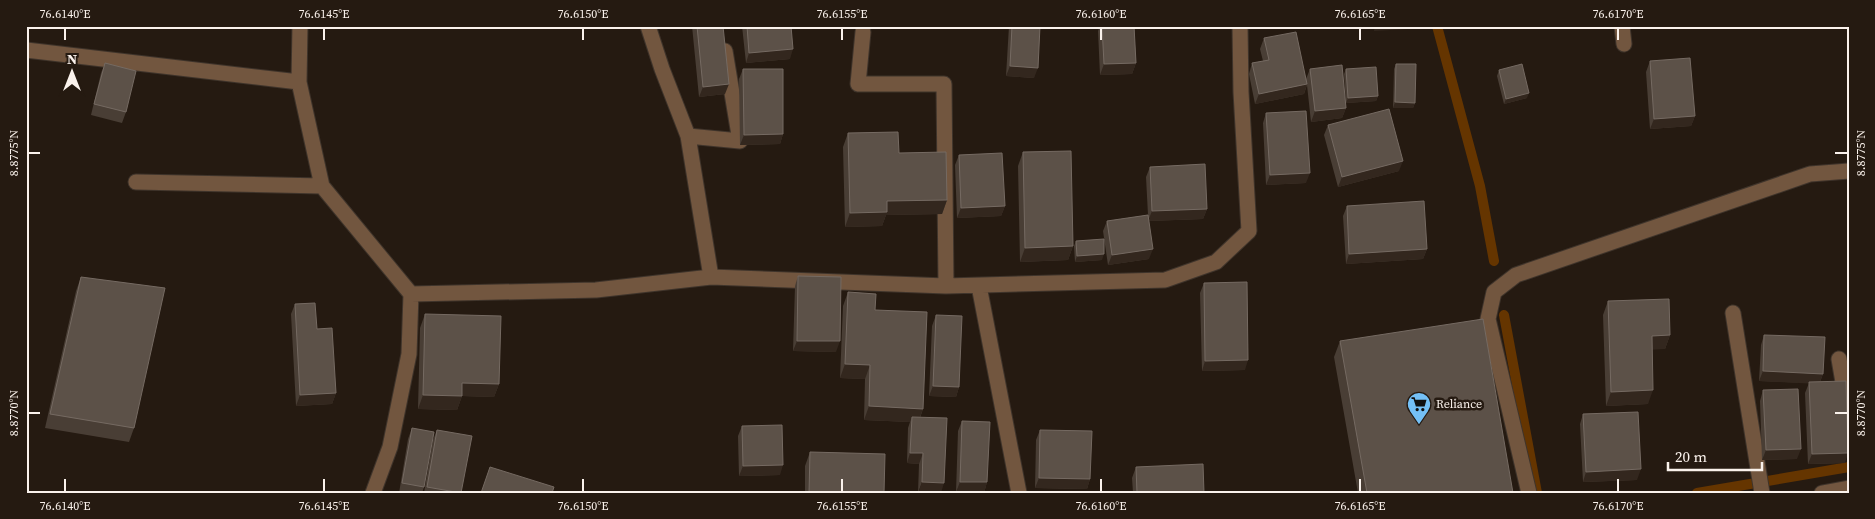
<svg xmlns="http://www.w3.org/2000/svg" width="1875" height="519" font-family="'Source Serif 4',serif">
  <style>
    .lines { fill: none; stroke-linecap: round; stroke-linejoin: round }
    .stream { stroke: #653500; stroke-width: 10 }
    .minor-casing { stroke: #3f342b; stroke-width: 17 }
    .minor { stroke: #72563f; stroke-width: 15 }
    .wall { fill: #493e35 }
    .shaded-wall { fill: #33271e }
    .building { fill: #5c5148; stroke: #756a62 }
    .ticks { fill: none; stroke: #faf2ec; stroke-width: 2 }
    .labels { text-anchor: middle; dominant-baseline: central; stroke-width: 5; stroke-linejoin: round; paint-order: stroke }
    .poi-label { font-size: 12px; fill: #faf2ec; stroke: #251a11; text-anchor: start }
    .neatline { fill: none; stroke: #faf2ec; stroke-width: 2 }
    .ticks-label { font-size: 12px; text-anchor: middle; fill: #faf2ec }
  </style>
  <rect width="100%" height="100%" fill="#251a11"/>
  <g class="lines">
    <!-- stream -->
    <path class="stream" d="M1437 26 1480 186 1494 261
      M1504 315 1537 493
      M1697 493 1849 467"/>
    <!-- minor casing -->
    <g class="minor-casing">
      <path id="minor" d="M300 26 299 82 322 186 411 294 409 354 390 447 373 493
        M648 26 662 69 688 136 711 277
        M1622 26 1624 44
        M863 32 858 84H944L946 286
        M26 50 299 82
        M688 136 740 141 725 51
        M136 182 322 186
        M979 286 1019 493
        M411 294 596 290 711 277 946 286 1165 280 1216 262 1249 231 1241 92 1240 26
        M1733 313 1762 493
        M1839 359 1849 417
        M1529 493 1488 319 1494 292 1516 275 1810 174 1849 171
        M1822 493 1849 488"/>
    </g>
    <!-- minor -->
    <use href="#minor" class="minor"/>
  </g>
  <!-- wall -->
  <path class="wall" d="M692 26H723L725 94 699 97Z
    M742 26H791L790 59 746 63Z
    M1009 26H1040L1034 78 1006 76Z
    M1100 26H1134L1136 63 1132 74 1100 75 1098 31Z
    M1264 38 1306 79 1310 69 1346 108 1342 118 1311 122 1307 85 1304 94 1255 104 1249 74 1252 63 1263 61 1260 49Z
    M1650 61 1695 116 1691 126 1650 129 1646 72Z
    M105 63 126 112 122 123 91 115 101 73Z
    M1396 64 1415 103 1413 108H1393L1394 69Z
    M743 69 783 134 780 144 740 145 739 79Z
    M1346 69 1378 96 1376 101 1346 103 1344 74Z
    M1499 70 1527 98 1504 104 1497 76Z
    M1266 113 1306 183 1266 185 1263 123Z
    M1328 125 1399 171 1338 187 1324 135Z
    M848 133 899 153 947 200 942 214 886 215 882 226 845 227 843 147Z
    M1023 152 1073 246 1068 260 1020 262 1018 166Z
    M959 155 1005 206 1001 216 957 218 955 165Z
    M1150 167 1207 209 1203 219 1149 221V259L1108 265 1103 231 1107 221 1148 215 1146 177Z
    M1347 206 1427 249 1423 259 1346 264 1343 216Z
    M1076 241 1102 260 1075 262 1074 246Z
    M798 276 836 352 793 351 795 286Z
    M81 277 134 428 129 442 45 428 76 291Z
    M1204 283 1245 370 1202 371 1200 293Z
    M848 292 875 310 923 409 920 418H947L918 493 919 464 907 463 908 428 910 422 864 420 865 379 840 378 843 306Z
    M1608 301 1670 335 1665 349H1652L1648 404 1606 406 1603 315Z
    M295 304 317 329 336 393 332 404 296 406 291 314Z
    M425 314 499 384 494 397 462 396 457 410 418 409 420 328Z
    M936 315 959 387 956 397 929 396 932 326Z
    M1764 335 1823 374 1820 382 1845 463 1808 464 1805 393 1809 383 1759 381 1761 345Z
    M1340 341 1513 493H1358L1334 357Z
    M1763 390 1797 459 1762 460 1760 401Z
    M1583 414 1637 480 1583 482 1580 424Z
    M962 421 987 482 984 493 956 492 958 431Z
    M742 426 780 475 739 476 738 436Z
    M412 428 424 487 422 493H399L408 439Z
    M437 430 461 493H424L433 440Z
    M1040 430 1090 479 1087 489 1035 488 1036 440Z
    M810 452 884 493H805V466Z
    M1136 467 1204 493H1133L1132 478Z"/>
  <!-- shaded-wall -->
  <path class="shaded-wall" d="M204 26H244L243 28Z
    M1069 26H1093L1068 28Z
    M1375 26H1426L1425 28 1374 31Z
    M793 49 790 59 746 63 749 53Z
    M1136 63 1132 74 1100 75 1104 64Z
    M1010 66 1038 68 1034 78 1006 76Z
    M729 84 725 94 699 97 703 87Z
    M1307 84 1304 94 1255 104 1259 94Z
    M1529 93 1527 98 1504 104 1506 99Z
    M1378 96 1376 101 1346 103 1348 98Z
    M1395 102 1415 103 1413 108H1393Z
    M1346 108 1342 118 1311 122 1315 111Z
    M1695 116 1691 126 1650 129 1654 119Z
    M783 134 780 144 740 145 744 135Z
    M1403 161 1399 171 1338 187 1342 177Z
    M1310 173 1306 183 1266 185 1270 175Z
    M947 200 942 214 886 215 882 226 845 227 850 213 887 201Z
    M1005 206 1001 216 957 218 961 208Z
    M1207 209 1203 219 1148 221 1152 211Z
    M1073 246 1068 260 1020 262 1025 248Z
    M1153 249 1149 259 1108 265 1112 255Z
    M1427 249 1423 259 1346 264 1349 254Z
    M1104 254 1102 260 1075 262 1077 256Z
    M1670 335 1665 349 1647 350 1652 336Z
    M797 341H840L836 352 793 351Z
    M1248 360 1245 370 1202 371 1205 361Z
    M845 364 870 365 865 379 840 378Z
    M1763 371 1823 374 1819 384 1759 381Z
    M462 383 499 384 494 397 462 396 457 410 418 409 423 395Z
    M933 386 959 387 956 397 929 396Z
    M1653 390 1648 404 1606 406 1611 392Z
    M336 393 332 404 296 406 300 395Z
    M869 406 923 409 918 422 912 417 910 422 864 420Z
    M1801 449 1797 459 1762 460 1766 450Z
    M910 453H923L919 464 907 463Z
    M1848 453 1845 463 1808 464 1812 454Z
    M783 465 780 475 739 476 743 466Z
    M1641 469 1637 480 1583 482 1586 472Z
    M1039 478 1090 479 1087 489 1035 488Z
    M922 482 944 483 941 493H918Z
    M960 482H987L984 493 956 492Z"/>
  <!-- building -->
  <path class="building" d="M697 26H723L729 84 703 87Z
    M747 26H791L793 49 749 53Z
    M1012 26H1040L1038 68 1010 66Z
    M1102 26H1134L1136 63 1104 64Z
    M1296 32 1307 84 1259 94 1252 63 1269 60 1264 38Z
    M1690 58 1695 116 1654 119 1650 61Z
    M105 63 136 71 126 112 94 104Z
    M1396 64H1416L1415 103 1395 102Z
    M1522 64 1529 93 1506 99 1499 70Z
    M1342 65 1346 108 1315 111 1310 69Z
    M1376 67 1378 96 1348 98 1346 69Z
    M743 69H783V134L744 135Z
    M1389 109 1403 161 1342 177 1328 125Z
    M1306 111 1310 173 1270 175 1266 113Z
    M898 132 899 153 946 152 947 200 887 201V212L850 213 848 133Z
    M1071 151 1073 246 1025 248 1023 152Z
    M1002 153 1005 206 961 208 959 155Z
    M1205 164 1207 209 1152 211 1150 167Z
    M1424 201 1427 249 1349 254 1347 206Z
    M1148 215 1153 249 1112 255 1107 221Z
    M1104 239V254L1077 256 1076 241Z
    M798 276 841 277 840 341H797Z
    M81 277 165 288 134 428 50 414Z
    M1247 282 1248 360 1205 361 1204 283Z
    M848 292 876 294 875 310 927 312 923 409 869 406 870 365 845 364Z
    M1669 299 1670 335 1652 336 1653 390 1611 392 1608 301Z
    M315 303 317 329 332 328 336 393 300 395 295 304Z
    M425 314 501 316 499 384 462 383V396L423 395Z
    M936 315 962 316 959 387 933 386Z
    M1483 319 1513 493H1367L1340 341Z
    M1764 335 1825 337 1823 374 1763 371Z
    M1846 381 1848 453 1812 454 1809 382Z
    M1798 389 1801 449 1766 450 1763 390Z
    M1638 412 1641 469 1586 472 1583 414Z
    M912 417 947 418 944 483 922 482 923 453H910Z
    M962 421 990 422 987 482H960Z
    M782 425 783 465 743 466 742 426Z
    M412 428 434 432 424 487 402 483Z
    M437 430 472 436 461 493 427 487Z
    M1040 430 1092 431 1090 479 1039 478Z
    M810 452 885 454 884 493H809Z
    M1203 464 1204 493H1137L1136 467Z
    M490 467 554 487 552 493H481Z"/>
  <!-- ticks -->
  <path class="ticks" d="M65 28V40M324 28V40M583 28V40M842 28V40M1101 28V40M1360 28V40M1618 28V40M28 153H40M1835 153H1848M28 413H40M1835 413H1848M65 479V492M324 479V492M583 479V492M842 479V492M1101 479V492M1360 479V492M1618 479V492"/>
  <!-- icons -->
  <defs>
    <g id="supermarket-pin" transform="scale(1.25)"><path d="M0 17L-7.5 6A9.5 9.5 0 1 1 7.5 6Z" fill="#74c0f6" stroke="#251a11"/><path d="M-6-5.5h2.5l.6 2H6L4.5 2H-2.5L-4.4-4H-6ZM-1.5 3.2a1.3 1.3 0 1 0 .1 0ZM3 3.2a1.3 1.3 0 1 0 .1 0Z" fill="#111"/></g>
  </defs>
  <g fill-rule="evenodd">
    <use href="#supermarket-pin" x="1419" y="404"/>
  </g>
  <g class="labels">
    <!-- poi labels -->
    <g class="poi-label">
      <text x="1436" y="404">Reliance</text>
    </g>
  </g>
  <!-- border -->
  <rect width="1875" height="519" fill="none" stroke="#251a11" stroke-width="55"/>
  <!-- north arrow -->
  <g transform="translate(72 72)" stroke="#251a11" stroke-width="4" paint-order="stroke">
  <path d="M0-4L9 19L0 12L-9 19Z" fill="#faf2ec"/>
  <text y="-8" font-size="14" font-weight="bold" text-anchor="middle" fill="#faf2ec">N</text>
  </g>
  <!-- scale -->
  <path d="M1668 462v8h94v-8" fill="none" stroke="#faf2ec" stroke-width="2.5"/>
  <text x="1675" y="462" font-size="15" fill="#faf2ec" stroke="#251a11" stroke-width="4" paint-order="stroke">20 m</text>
  <rect x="28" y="28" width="1820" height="464" class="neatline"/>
  <g class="ticks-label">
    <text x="65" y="18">76.6140°E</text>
    <text x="324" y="18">76.6145°E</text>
    <text x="583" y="18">76.6150°E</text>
    <text x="842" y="18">76.6155°E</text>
    <text x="1101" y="18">76.6160°E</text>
    <text x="1360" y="18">76.6165°E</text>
    <text x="1618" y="18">76.6170°E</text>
    <text transform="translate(14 153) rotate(-90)" y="4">8.8775°N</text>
    <text transform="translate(1861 153) rotate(-90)" y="4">8.8775°N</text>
    <text transform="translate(14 413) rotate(-90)" y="4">8.8770°N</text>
    <text transform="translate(1861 413) rotate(-90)" y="4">8.8770°N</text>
    <text x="65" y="510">76.6140°E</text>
    <text x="324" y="510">76.6145°E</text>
    <text x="583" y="510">76.6150°E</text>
    <text x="842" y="510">76.6155°E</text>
    <text x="1101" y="510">76.6160°E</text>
    <text x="1360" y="510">76.6165°E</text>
    <text x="1618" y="510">76.6170°E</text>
  </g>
</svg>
